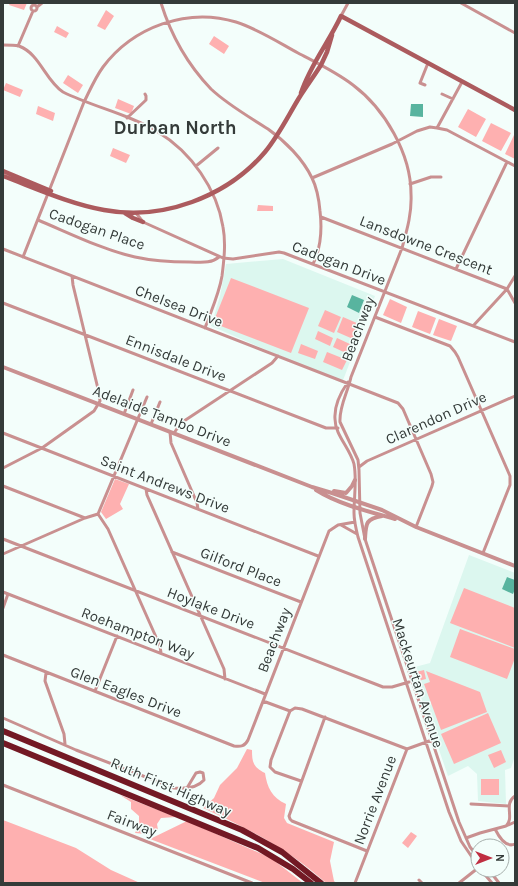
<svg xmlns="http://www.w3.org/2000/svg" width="518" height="886" font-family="Karla,sans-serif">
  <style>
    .built { fill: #dcf7ef }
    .green { fill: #feb0b0 }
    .water { fill: #58b49f }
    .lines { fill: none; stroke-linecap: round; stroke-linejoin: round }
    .minor { stroke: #c99090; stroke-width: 3 }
    .tertiary { stroke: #c99090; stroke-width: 4 }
    .secondary { stroke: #ac5b5e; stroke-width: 4.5 }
    .motorway { stroke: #731924; stroke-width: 6 }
    .labels { text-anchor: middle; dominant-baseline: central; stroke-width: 3; stroke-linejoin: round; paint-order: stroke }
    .street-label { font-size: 15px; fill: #343b39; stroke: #f3fefb }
    .district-label { font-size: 19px; font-weight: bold; fill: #343b39; stroke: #f3fefb }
  </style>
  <rect width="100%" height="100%" fill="#f3fefb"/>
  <!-- built -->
  <path class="built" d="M283 259 375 296 342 383 211 326 220 296 226 264Z
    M469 555 515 573V756L511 768 505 770 506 804 478 801 477 774 468 766 448 776 411 668 430 663Z"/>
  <!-- green -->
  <path class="green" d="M10 3H27L24 10 9 5Z
    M106 10 114 16 105 30 97 26Z
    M57 26 69 33 66 38 54 32Z
    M214 36 229 46 224 54 209 44Z
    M68 75 83 85 78 93 63 83Z
    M6 83 23 90 20 97 3 90Z
    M118 99 134 106 131 114 115 108Z
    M38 106 55 113 53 121 36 114Z
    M468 109 486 119 476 137 458 127Z
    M491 123 511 133 501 151 482 141Z
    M514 135 515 136V159L505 154Z
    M113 148 130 155 126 163 110 156Z
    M258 205 273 206V211H257Z
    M231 278 309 308 291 353 213 323Z
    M390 299 407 307 401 323 383 315Z
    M325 310 341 317 334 333 318 326Z
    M418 311 436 318 430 334 412 327Z
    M343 317 359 324 353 339 337 332Z
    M439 319 457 326 451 341 433 335Z
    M318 331 333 338 330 346 315 339Z
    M337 338 352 345 348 354 333 347Z
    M301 344 318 351 315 359 298 353Z
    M327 352 347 360 342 370 323 362Z
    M115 479 129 484 120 504 123 509 106 519 101 512Z
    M464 588 515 608V648L450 623Z
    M460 629 515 649V658L507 679 450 657Z
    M424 670 426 679 418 681 416 672Z
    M426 671 480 692 487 712 441 730 424 684 430 682Z
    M488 713 501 743 454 764 441 734Z
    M247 749 252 750C252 762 253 767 265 773 267 787 272 798 286 804L284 818 287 823 334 842 330 861 334 881 336 883H326C290 850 247 828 203 808L214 798 220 785 237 768Z
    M501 750 506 762 494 768 488 755Z
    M481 779H499V795H481Z
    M120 795 176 817 161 818 157 824 158 830 146 834 135 833 139 824V816L131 809V802Z
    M3 820 76 848 111 870 140 883H3Z
    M187 821 271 858 303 883H265L150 839Z
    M411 832 417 836 408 848 402 843Z"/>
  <!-- water -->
  <path class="water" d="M411 104H423V117L410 116Z
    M352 295 364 300 359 313 347 307Z
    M507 577 515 580V589L513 594 502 589Z"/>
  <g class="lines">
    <!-- minor -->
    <path class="minor" d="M161 3C171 35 187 64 211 89 228 105 248 116 268 129 285 141 303 159 312 178 317 188 319 200 320 211 322 228 321 248 313 264
      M461 3 515 33
      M31 8a3 3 0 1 1 6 0a3 3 0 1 1-6 0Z
      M37 7 42 3
      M341 16 348 3
      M3 45C8 45 14 45 19 46 40 54 45 80 63 92 93 107 129 114 158 132 191 152 217 189 223 227 226 243 224 260 222 276 219 294 211 311 205 328
      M18 46 33 11
      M425 85 420 83 428 63
      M442 94 453 99
      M127 118 146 100V96L145 94
      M437 128 462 82
      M196 166 218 148
      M312 178 392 144 417 131 430 127 437 128 447 130 515 166
      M410 184 431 177H441
      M136 213 143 222 223 258 233 259 279 252 284 253 515 342
      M321 217 507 289 515 303
      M38 220C69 233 103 250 135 257 153 261 171 262 190 262 200 262 211 264 219 257
      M3 249 398 403 403 409 431 474 433 482 432 486 416 527
      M23 257 84 102C90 90 95 78 103 67 133 27 187 7 236 22 258 29 278 42 298 53 317 63 336 72 353 85 385 109 411 154 411 194 412 213 407 230 402 248L351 377C348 392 339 406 340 422L358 460 359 470 360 513 365 539 459 822 470 847 478 857
      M456 269 507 162
      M3 303 326 428H338
      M375 317 450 346 455 352 458 357 510 476V485L483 553
      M473 326 507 289 515 276
      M348 382C341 392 334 406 335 419 335 435 350 448 354 464 357 480 354 496 354 513 354 521 356 529 358 537L449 812 461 841 478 866
      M124 414 133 390
      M151 424 160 402
      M170 432 171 443 197 503 198 509
      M3 433 318 556
      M174 433 181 423 272 363 278 356
      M359 467 367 461 515 396
      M3 468 42 448 94 411 100 401 99 393 73 285 72 276
      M3 486 85 518
      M146 489 147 495 224 669 225 679
      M98 514 108 529 160 646 161 653
      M98 514 147 397
      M341 525 357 534
      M3 539 383 687H392L409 682
      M172 552 301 602
      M3 554 85 518 98 514
      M3 592 265 694
      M3 608 8 594
      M3 655 234 746C241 747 245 746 248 740L329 531 338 525 355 522
      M46 673 45 681 64 734 65 744
      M95 691 117 636
      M263 701 290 711 295 708 302 709 407 749
      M290 711 271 760 270 767 275 772 301 781
      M325 717 289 816 290 819 292 821 367 851
      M3 718 76 750 174 788C184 789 197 788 204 780L203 773 200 772 196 773 187 788
      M3 785 252 883
      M471 804 509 806
      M506 826 515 822
      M495 829C499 837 506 848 515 844
      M466 838 480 833 506 826C515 818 503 804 515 796
      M481 870 492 883
      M489 870 499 883
      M419 880 422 883
      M355 883 407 749 432 740
      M459 883 478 868"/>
    <!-- tertiary -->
    <path class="tertiary" d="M3 367 312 487 332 493 382 510 416 527 515 566
      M316 490C338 504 370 512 395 519
      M334 491 346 493 352 486 355 480
      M365 539C366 524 365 519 382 516"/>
    <!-- secondary -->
    <path class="secondary" d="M301 93C310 65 329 42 341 16L515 110
      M3 171 51 191
      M3 176C35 188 70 204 104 210 162 221 227 197 265 152 279 135 288 116 299 98 306 87 314 76 321 65L327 52 332 35
      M125 213 133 218 143 222"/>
    <!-- motorway -->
    <path class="motorway" d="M3 731 242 830 282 852 321 883
      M3 743 258 848 293 869 311 883"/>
  </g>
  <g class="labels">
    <!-- street labels -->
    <g class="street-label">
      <text transform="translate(97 229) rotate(19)">Cadogan Place</text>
      <text transform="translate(426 245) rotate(21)">Lansdowne Crescent</text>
      <text transform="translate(339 263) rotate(21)">Cadogan Drive</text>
      <text transform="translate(179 306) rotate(21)">Chelsea Drive</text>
      <text transform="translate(358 329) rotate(-69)">Beachway</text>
      <text transform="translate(176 358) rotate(21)">Ennisdale Drive</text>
      <text transform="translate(162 416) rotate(21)">Adelaide Tambo Drive</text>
      <text transform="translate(436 418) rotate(-24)">Clarendon Drive</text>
      <text transform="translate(165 484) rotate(21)">Saint Andrews Drive</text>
      <text transform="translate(241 567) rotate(21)">Gilford Place</text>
      <text transform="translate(211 608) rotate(21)">Hoylake Drive</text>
      <text transform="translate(138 633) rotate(21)">Roehampton Way</text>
      <text transform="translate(274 640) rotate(-69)">Beachway</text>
      <text transform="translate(418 683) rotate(72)">Mackeurtan Avenue</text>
      <text transform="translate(126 692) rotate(21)">Glen Eagles Drive</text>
      <text transform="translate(171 787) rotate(23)">Ruth First Highway</text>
      <text transform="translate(375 800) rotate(-69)">Norrie Avenue</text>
      <text transform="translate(132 823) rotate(21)">Fairway</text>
    </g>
    <!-- district labels -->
    <g class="district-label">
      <text x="175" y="128">Durban North</text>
    </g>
  </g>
  <!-- border -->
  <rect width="518" height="886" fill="none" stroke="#343b39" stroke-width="8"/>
  <!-- north arrow -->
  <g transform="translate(490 858) rotate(90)"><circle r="19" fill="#f3fefb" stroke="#a7b0ad"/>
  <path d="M0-3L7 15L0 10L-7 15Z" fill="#bf2e41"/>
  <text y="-6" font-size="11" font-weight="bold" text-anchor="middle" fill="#343b39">N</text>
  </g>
</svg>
